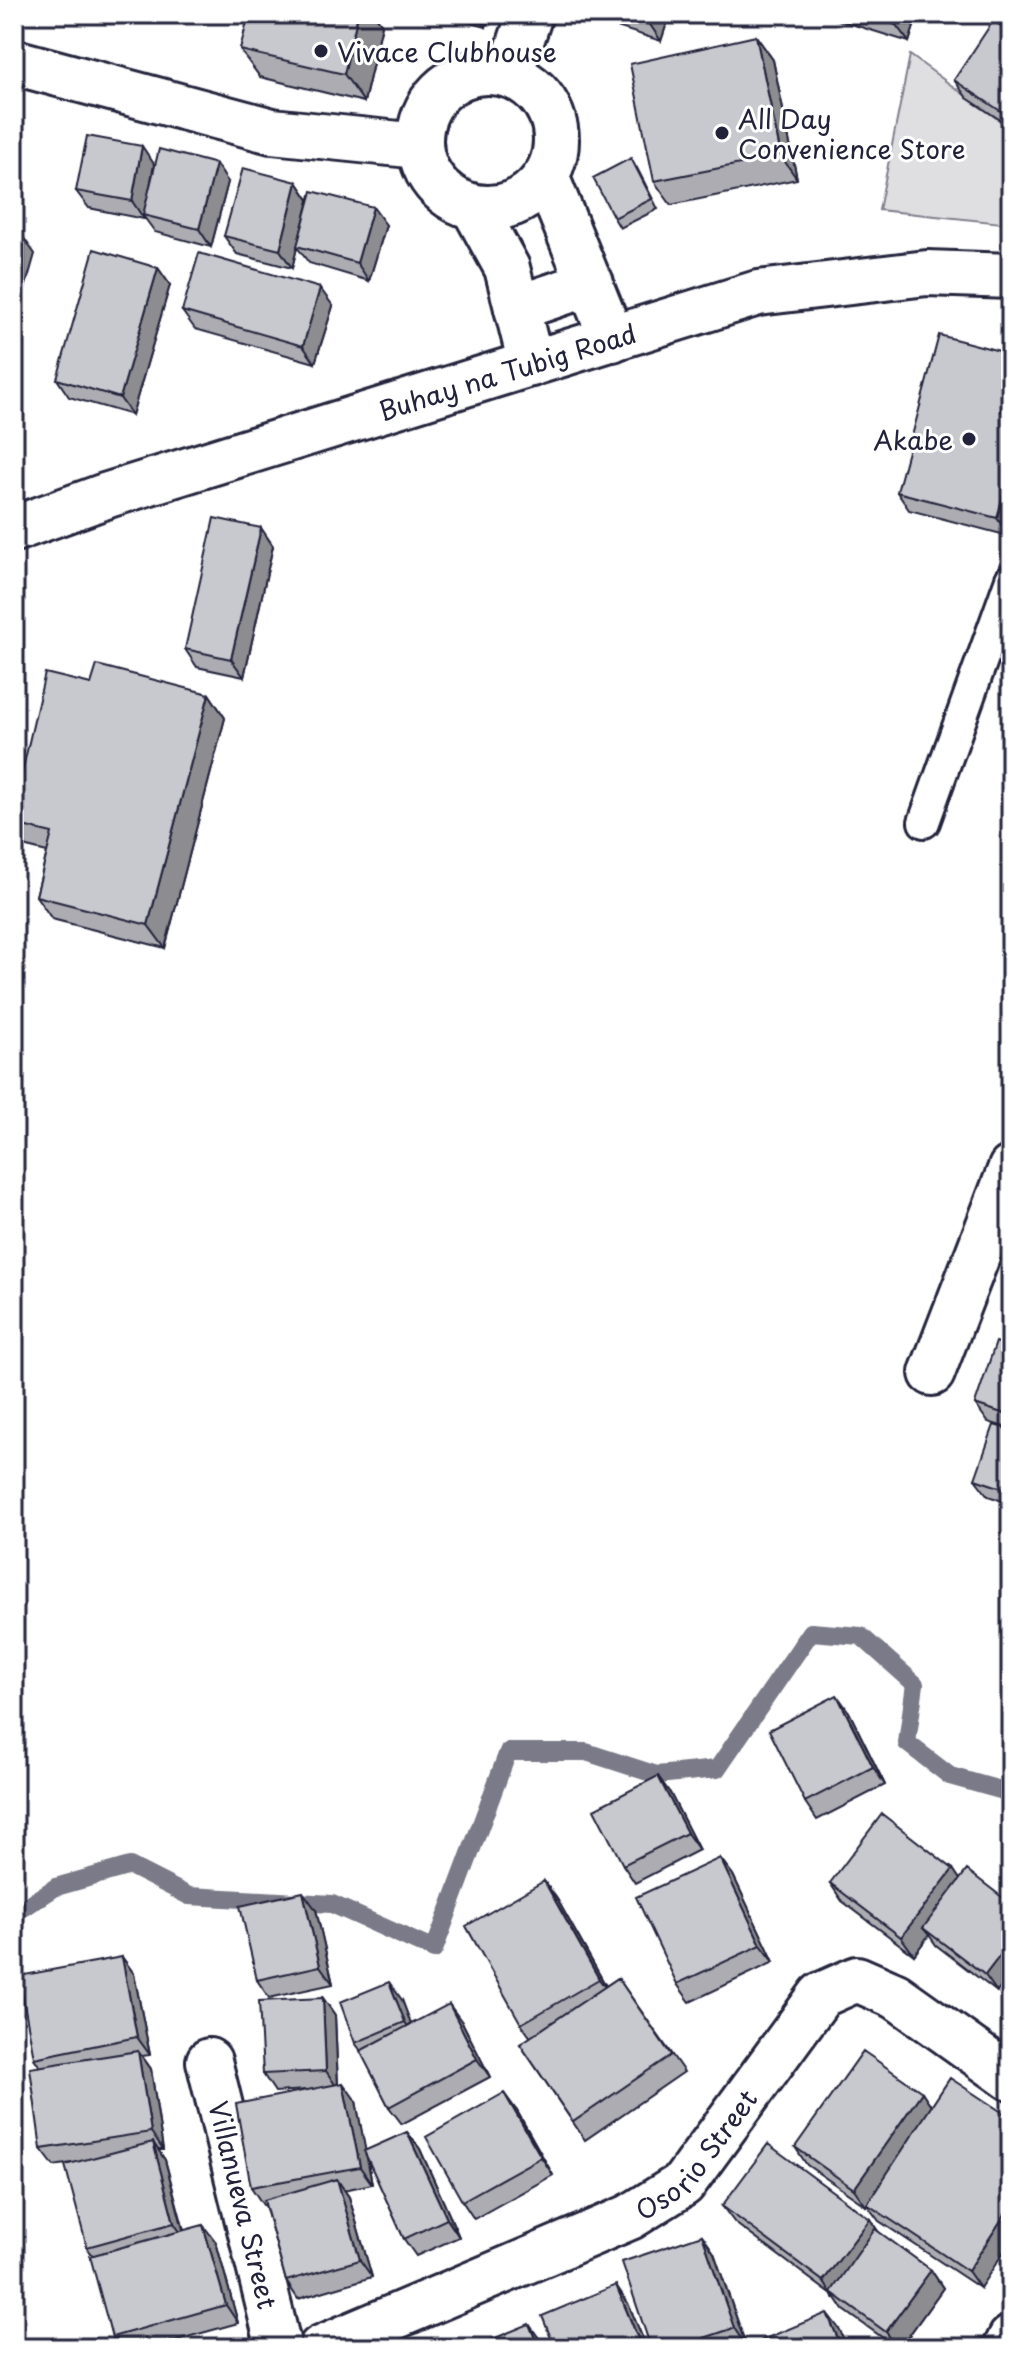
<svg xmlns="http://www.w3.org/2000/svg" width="1025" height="2362" font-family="'Playpen Sans',sans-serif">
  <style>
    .green { fill: #dfdfe2; stroke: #80808e; stroke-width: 2 }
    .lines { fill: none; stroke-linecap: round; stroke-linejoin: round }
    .stream { stroke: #7a7a88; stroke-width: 18 }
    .service-casing { stroke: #22223b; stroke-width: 36 }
    .minor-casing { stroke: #22223b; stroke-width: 50 }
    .secondary-casing { stroke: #22223b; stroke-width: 50 }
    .service { stroke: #fff; stroke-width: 30 }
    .minor { stroke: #fff; stroke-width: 44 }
    .secondary { stroke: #fff; stroke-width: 44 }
    .wall { fill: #acacb2; stroke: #22223b; stroke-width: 2 }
    .shaded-wall { fill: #8c8c91; stroke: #22223b; stroke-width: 2 }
    .building { fill: #c8c8cf; stroke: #22223b; stroke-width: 2 }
    .poi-dot { fill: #22223b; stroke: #fff; stroke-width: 3 }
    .labels { text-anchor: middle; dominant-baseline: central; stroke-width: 6; stroke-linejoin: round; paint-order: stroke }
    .poi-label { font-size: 26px; fill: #22223b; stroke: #fff; text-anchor: start }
    .street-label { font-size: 26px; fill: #22223b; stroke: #fff }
  </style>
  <rect width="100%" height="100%" fill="#fff"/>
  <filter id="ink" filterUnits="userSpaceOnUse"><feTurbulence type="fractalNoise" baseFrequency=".0125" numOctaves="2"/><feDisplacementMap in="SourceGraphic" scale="16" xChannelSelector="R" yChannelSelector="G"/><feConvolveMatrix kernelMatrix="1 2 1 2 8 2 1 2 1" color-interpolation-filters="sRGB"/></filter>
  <g filter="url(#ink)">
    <!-- green -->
    <path class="green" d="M910 55 1011 129V224L879 210Z"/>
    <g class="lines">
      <!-- stream -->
      <path class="stream" d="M14 1914 56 1887 130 1866 189 1896 332 1904 434 1950 508 1752H586L657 1775 717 1769 811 1632 861 1636 915 1684 907 1743 950 1776 1011 1793"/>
      <!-- service casing -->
      <g class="service-casing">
        <path id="service" d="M924 822 1011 579"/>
      </g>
      <!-- minor casing -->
      <g class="minor-casing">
        <g id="minor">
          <path d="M14 62 272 131 419 146"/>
          <circle cx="488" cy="140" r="68"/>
          <path d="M510 74 530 14"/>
          <path d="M546 176 612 339"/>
          <path d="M474 208 507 268 531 364"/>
          <path d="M517 308 591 283"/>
          <path d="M932 1373 1011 1168"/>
          <path id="s1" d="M209 2061 279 2348"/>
          <path id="s2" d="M321 2348 630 2217 683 2184 821 1995 857 1979 896 1996 1011 2078"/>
          <path d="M1006 2348 1011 2338"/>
        </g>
      </g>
      <!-- secondary casing -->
      <g class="secondary-casing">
        <g id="secondary">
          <path id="s3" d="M14 529 108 495 758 293 927 273 1011 276"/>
        </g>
      </g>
      <!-- service -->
      <use href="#service" class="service"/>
      <!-- minor -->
      <use href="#minor" class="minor"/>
      <!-- secondary -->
      <use href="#secondary" class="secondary"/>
    </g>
    <!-- wall -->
    <path class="wall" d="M249 14H374L382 25 364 102 260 77 240 50Z
      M439 14H490L486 27Z
      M595 14H670L661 41 601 22Z
      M819 14H918L909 42Z
      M1011 32V127L967 98 954 80Z
      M756 36 773 60 797 179 671 205 654 181Z
      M154 164 152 178 228 182 211 247 155 232 144 217V219L89 208 76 191Z
      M637 168 658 209 620 228 614 218Z
      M297 182 309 200 303 222 386 225 369 281 309 263 297 247 292 268 237 254 224 236Z
      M158 268 170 285 132 415 69 397 57 379Z
      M333 306 315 363 195 329 182 311Z
      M1011 354 1009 536 909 510 897 492Z
      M261 528 273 546 244 677 197 667 185 649Z
      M91 684 209 694 225 718 165 948 52 919 36 896 47 852 27 847 14 829V807Z
      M1011 1347V1429L988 1422 975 1404Z
      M1011 1430V1504L988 1496 975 1479Z
      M849 1712 885 1785 817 1820 805 1802Z
      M670 1793 699 1850 635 1883 623 1865Z
      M720 1858 733 1875 774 1962 690 2002 677 1984Z
      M953 1869 960 1880 997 1992 936 1945 929 1935 914 1955 842 1901 830 1883Z
      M544 1881 557 1899 606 1986 618 1978 684 2072 585 2140 520 2044 531 2038 521 2024Z
      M316 1910 333 1984 269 1998 257 1980Z
      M122 1957 134 1974 150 2055 142 2056 151 2069 163 2150H158L165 2160 184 2230 216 2242 238 2323 148 2348H119L112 2337 93 2256 87 2247 72 2163 54 2166 41 2149 40 2067 34 2058Z
      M323 1998 335 2015 338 2084 356 2101 365 2151 407 2132 420 2149 459 2237 416 2256 404 2239 367 2156 372 2184 344 2190 349 2197 372 2277 298 2299 286 2281 265 2205H263L251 2187 305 2090 275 2092 263 2074Z
      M402 2000 411 2024 462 2022 490 2077 402 2124 389 2107 361 2051 355 2043Z
      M922 2092 931 2106 980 2288 879 2221 867 2205 866 2206 807 2165 795 2147Z
      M517 2111 553 2175 474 2219 462 2201Z
      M722 2206 878 2232 931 2270 943 2288 900 2348H897L844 2310 836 2298 735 2223Z
      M702 2235 714 2253 747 2348H651Z"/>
    <!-- shaded-wall -->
    <path class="shaded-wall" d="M358 14H374L382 25 364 102 344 74Z
      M477 14H490L486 27Z
      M652 14H670L661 41 649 23Z
      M900 14H918L909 42 896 25Z
      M756 36 773 60 797 179 781 156Z
      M142 146 154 164 145 215H143L144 219 132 201Z
      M216 164 228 182 211 247 199 229Z
      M297 182 309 200 292 268 280 250Z
      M373 207 386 225 369 281 357 263Z
      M16 227 35 254 14 327V233Z
      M158 268 170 285 132 415 120 398Z
      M320 288 333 306 315 363 303 346Z
      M1011 371V426L1001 411Z
      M1011 465V528L1009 536 997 518Z
      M261 528 273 546 244 677 231 659Z
      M209 694 225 718 165 948 148 925Z
      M837 1695 849 1712 885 1785 873 1767Z
      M658 1776 670 1793 699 1850 687 1833Z
      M720 1858 733 1875 774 1962 761 1945Z
      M953 1869 965 1887 923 1928 929 1935 914 1955 901 1937Z
      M544 1881 557 1899 612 1997 599 1979Z
      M303 1892 316 1910 333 1984 320 1966Z
      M1011 1941V1974L997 1992 985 1975Z
      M122 1957 134 1974 150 2055 137 2037Z
      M389 1982 402 2000 417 2040 405 2022Z
      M323 1998 335 2015 338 2089 326 2071Z
      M449 2004 462 2022 490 2077 477 2059Z
      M138 2051 151 2069 163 2150 151 2132Z
      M343 2083 356 2101 372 2184 360 2167Z
      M922 2092 934 2110 866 2206 854 2189Z
      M504 2093 517 2111 553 2175 541 2157Z
      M407 2132 420 2149 459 2237 447 2219Z
      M153 2142 165 2160 186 2241 174 2223Z
      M337 2179 349 2197 372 2277 360 2260Z
      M1011 2205V2241L980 2288 968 2271Z
      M870 2219 882 2237 831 2292 835 2299 823 2281Z
      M203 2225 216 2242 238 2323 226 2305Z
      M702 2235 714 2253 746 2346 734 2328Z
      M931 2270 943 2288 900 2348H898L886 2332Z
      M616 2285 628 2303 647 2348H642Z
      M827 2313 840 2330 847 2348H842Z
      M529 2324 541 2341 544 2348H539Z"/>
    <!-- building -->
    <path class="building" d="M249 14H358L344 74 240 50Z
      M621 14H652L649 23Z
      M862 14H900L896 25Z
      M993 21 1011 32V118L954 80Z
      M756 36 781 156 654 181 630 64Z
      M87 136 142 146 132 201 76 191Z
      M159 149 216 164 199 229 143 215Z
      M631 158 652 199 614 218 593 178Z
      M243 168 297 182 280 250 224 236Z
      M312 191 373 207 357 263 297 246Z
      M94 249 158 268 120 398 57 379Z
      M199 253 320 288 303 346 182 311Z
      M939 335 1011 354V371L1001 411 1011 414V465L997 518 897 492Z
      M214 518 261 528 231 659 185 649Z
      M97 665 209 694 148 925 36 896 52 833 14 824V807L45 673 91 684Z
      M996 1342 1011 1347V1416L975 1404Z
      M994 1425 1011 1430V1491L975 1479Z
      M837 1695 873 1767 805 1802 769 1730Z
      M658 1776 687 1833 623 1865 594 1809Z
      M882 1814 953 1869 901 1937 830 1883Z
      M720 1858 761 1945 677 1984 636 1897Z
      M967 1870 1011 1904V1941L985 1975 923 1928Z
      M544 1881 599 1979 521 2024 466 1926Z
      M303 1892 320 1966 257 1980 240 1906Z
      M122 1957 137 2037 34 2058 19 1976Z
      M618 1978 671 2055 573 2122 520 2044Z
      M389 1982 405 2022 355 2043 340 2002Z
      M323 1998 326 2071 263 2074 259 2001Z
      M449 2004 477 2059 389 2107 360 2051Z
      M138 2051 151 2132 41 2149 30 2068Z
      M863 2051 922 2092 854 2189 795 2147Z
      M950 2078 1011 2118V2205L968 2271 867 2204Z
      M343 2083 360 2167 251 2187 236 2104Z
      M504 2093 541 2157 462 2201 426 2137Z
      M407 2132 447 2219 404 2239 364 2151Z
      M153 2142 174 2223 87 2247 65 2165Z
      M768 2144 870 2219 823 2281 722 2206Z
      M337 2179 360 2260 286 2281 264 2200Z
      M203 2225 226 2305 112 2337 90 2256Z
      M875 2229 931 2270 886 2332 831 2292Z
      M702 2235 734 2328 674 2348H651L622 2262Z
      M616 2285 642 2348H555L542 2316Z
      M827 2313 842 2348H765L762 2340Z
      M529 2324 539 2348H471Z
      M742 2341 745 2348H726Z"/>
  </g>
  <!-- markers -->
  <g class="poi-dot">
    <circle cx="321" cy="51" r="8"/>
    <circle cx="722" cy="133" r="8"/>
    <circle cx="969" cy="439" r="8"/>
  </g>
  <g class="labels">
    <!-- poi labels -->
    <g class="poi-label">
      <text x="337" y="51">Vivace Clubhouse</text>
      <text x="738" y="118">All Day<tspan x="738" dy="30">Convenience Store</tspan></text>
      <text x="953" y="439" text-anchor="end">Akabe</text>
    </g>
    <!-- street labels -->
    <g class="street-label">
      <text stroke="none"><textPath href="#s3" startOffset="518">Buhay na Tubig Road</textPath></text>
      <text stroke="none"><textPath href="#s2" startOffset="428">Osorio Street</textPath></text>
      <text stroke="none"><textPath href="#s1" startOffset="148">Villanueva Street</textPath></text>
    </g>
  </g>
  <!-- margin -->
  <rect width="1025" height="2362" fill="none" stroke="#fff" stroke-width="48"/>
  <rect x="24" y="24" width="977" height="2314" fill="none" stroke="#22223b" stroke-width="3" filter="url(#ink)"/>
</svg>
